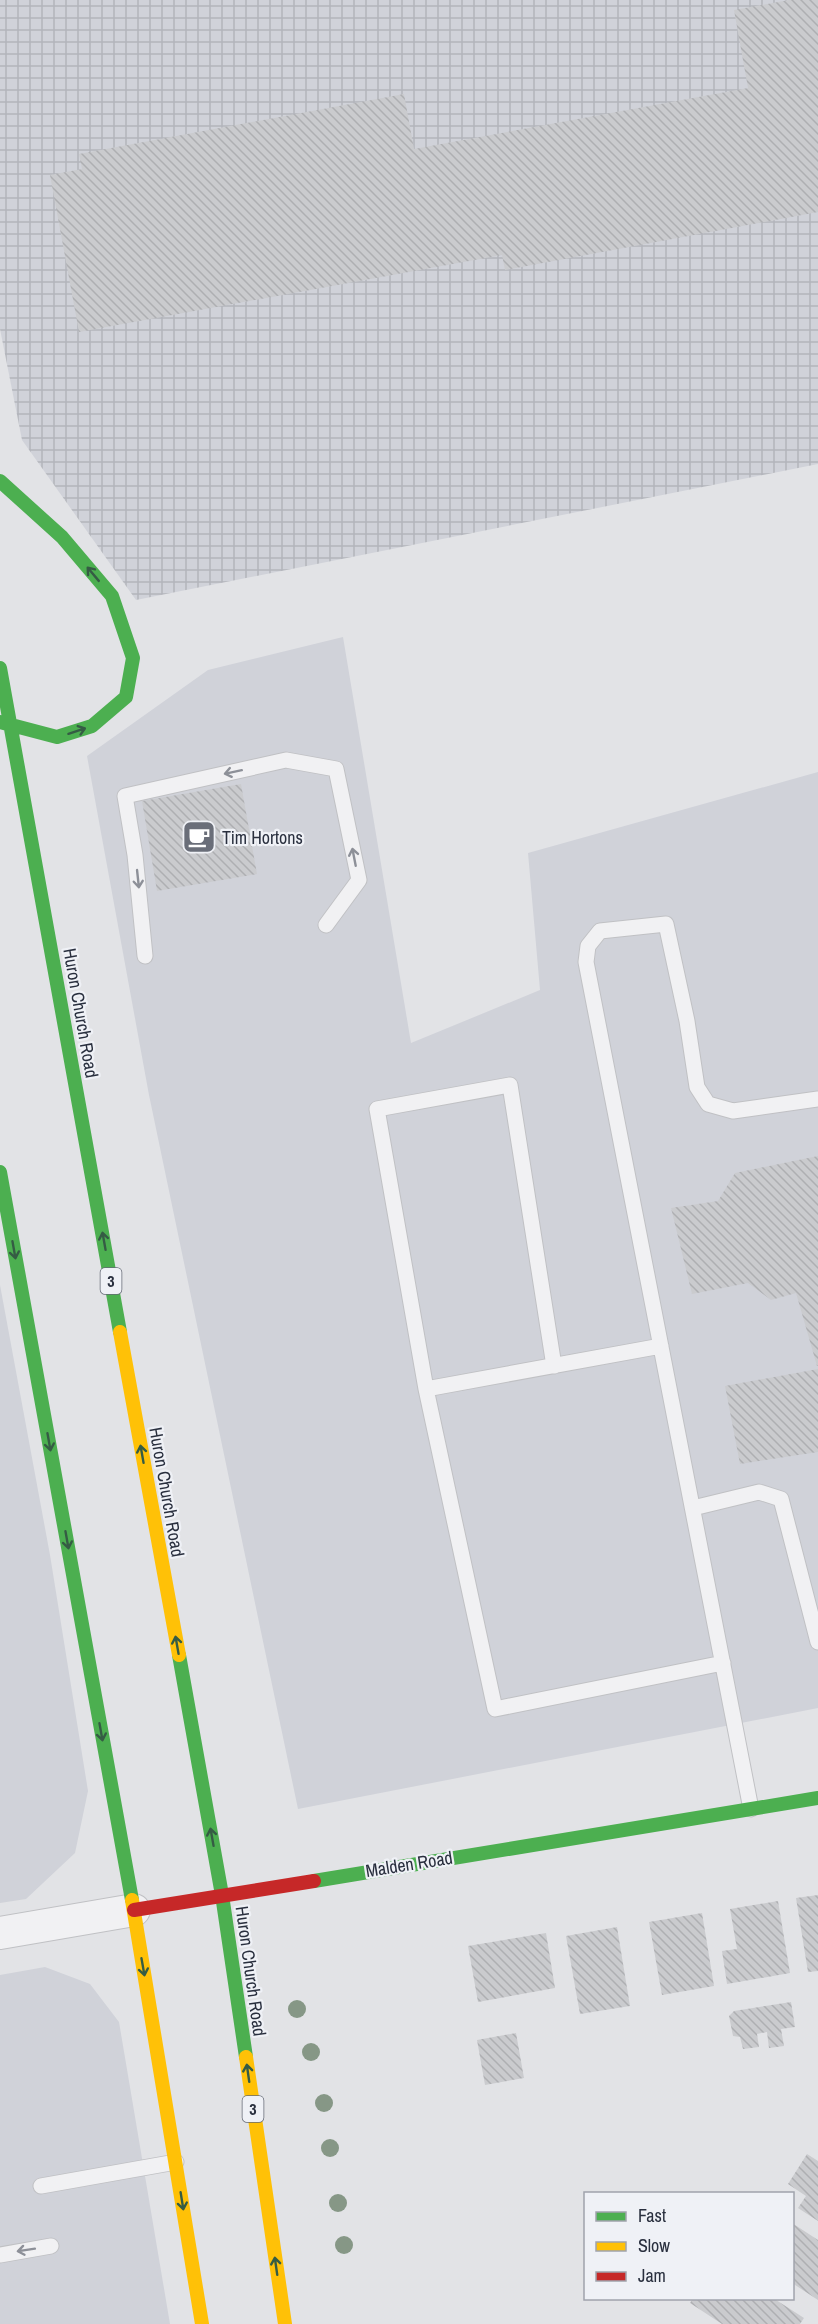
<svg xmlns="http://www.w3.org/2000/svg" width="818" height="2324" font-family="'Archivo Narrow',sans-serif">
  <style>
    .built { fill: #d0d2d9 }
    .industrial { fill: url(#industrial-grid) }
    .building { fill: url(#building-back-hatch) }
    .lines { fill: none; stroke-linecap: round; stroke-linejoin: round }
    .lane-casing { stroke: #c0c1c4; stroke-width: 17 }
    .street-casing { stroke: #c0c1c4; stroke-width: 34 }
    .lane { stroke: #f1f1f3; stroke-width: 15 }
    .street { stroke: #f1f1f3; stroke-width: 32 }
    .fast { stroke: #4caf50; stroke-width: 14 }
    .slow { stroke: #ffc107; stroke-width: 14 }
    .jam { stroke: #c62828; stroke-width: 14 }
    .tree { fill: #869786 }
    .oneway { stroke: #355c44 }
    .oneway2 { stroke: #8d9098 }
    .labels { text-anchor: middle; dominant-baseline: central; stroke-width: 4.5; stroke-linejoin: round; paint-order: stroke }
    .shield { fill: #eff1f6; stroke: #646975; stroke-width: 1.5 }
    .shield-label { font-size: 16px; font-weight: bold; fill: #292f3e }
    .poi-label { font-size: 18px; fill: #292f3e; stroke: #eff1f6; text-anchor: start }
    .street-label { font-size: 18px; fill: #292f3e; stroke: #eff1f6 }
  </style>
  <defs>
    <pattern id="industrial-grid" width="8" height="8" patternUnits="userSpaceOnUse" patternTransform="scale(1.5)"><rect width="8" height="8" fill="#d0d2d9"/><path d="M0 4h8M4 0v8" fill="none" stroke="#b3b5bb"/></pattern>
    <pattern id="building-back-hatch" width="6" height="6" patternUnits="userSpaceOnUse" patternTransform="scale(1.5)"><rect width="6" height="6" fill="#cacbce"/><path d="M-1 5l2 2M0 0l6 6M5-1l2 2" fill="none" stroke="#aeafb2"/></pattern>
  </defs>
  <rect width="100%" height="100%" fill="#e2e3e6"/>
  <!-- built -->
  <path class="built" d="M343 637 411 1043 540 990 528 853 818 772V1708L298 1809 149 1095 87 756 208 670Z
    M0 1285 50 1555 88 1791 75 1853 26 1899 0 1903Z
    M45 1967 90 1984 119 2022 170 2324H0V1975Z"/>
  <!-- industrial -->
  <path class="industrial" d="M0 0H818V464L136 600 22 440 0 329Z"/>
  <!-- building -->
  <path class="building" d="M789 0H818V212L505 270 502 255 79 332 50 175 82 169 79 154 404 94 414 149 748 88 734 10Z
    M241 784 257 874 157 891 142 801Z
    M818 1156V1366H817L796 1293 771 1300 748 1283 692 1294 671 1208 718 1201 735 1173Z
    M818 1369V1452L740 1464 725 1386Z
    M818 1895V1971L808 1972 796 1898Z
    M778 1901 790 1973 727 1984 722 1951 737 1949 730 1909Z
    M702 1913 714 1986 662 1995 649 1922Z
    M617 1927 630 2006 580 2014 566 1936Z
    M546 1933 555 1988 478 2002 468 1946Z
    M791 2002 795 2027 781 2029 784 2046 769 2048 767 2032 757 2034 759 2047 743 2049 740 2037 733 2036 729 2016 734 2011Z
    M516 2033 524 2078 485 2085 477 2040Z
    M807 2154 818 2161V2221L798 2208 806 2196 788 2184Z
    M792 2223 818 2240V2300L792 2283Z
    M693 2298H773L804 2318 800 2324H722L690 2303Z"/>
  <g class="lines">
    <!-- lane casing -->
    <g class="lane-casing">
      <path id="lane" d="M145 956 135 855 125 796 286 760 336 769 359 880 326 925
        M661 1346 426 1389 495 1709 723 1663
        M426 1389 377 1109 510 1085 554 1366
        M693 1508 759 1492 781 1499 818 1642
        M751 1809 586 962 588 946 600 931 666 924 687 1021 697 1087 708 1104 733 1111 818 1099
        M41 2186 176 2162
        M0 2255 51 2246"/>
    </g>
    <!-- street casing -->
    <g class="street-casing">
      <path id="street" d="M0 1933 134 1910"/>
    </g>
    <!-- lane -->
    <use href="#lane" class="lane"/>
    <!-- street -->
    <use href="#street" class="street"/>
    <!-- fast -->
    <path class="fast" d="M0 481 62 537 112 596 133 658 126 697 92 726 57 737 0 722
      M0 668 120 1332
      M0 1172 132 1900
      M179 1655 222 1895 246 2057
      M314 1881 818 1798"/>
    <!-- slow -->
    <path class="slow" d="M120 1332 179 1655
      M132 1900 202 2324
      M246 2057 285 2324"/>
    <!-- jam -->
    <path class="jam" d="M134 1910 314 1881"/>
  </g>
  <!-- trees -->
  <g class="tree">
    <circle cx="297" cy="2009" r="9"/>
    <circle cx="311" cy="2052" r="9"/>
    <circle cx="324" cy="2103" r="9"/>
    <circle cx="330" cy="2148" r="9"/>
    <circle cx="338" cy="2203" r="9"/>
    <circle cx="344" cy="2245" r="9"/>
  </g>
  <!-- one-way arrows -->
  <defs><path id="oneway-shaft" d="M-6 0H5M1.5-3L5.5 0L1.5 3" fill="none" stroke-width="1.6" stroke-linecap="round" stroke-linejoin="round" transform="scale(1.5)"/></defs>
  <g class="oneway">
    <use href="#oneway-shaft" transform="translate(93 574) rotate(-130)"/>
    <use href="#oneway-shaft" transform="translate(77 731) rotate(-18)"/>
    <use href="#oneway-shaft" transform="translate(104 1241) rotate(-100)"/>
    <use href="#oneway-shaft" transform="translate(14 1250) rotate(80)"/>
    <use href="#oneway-shaft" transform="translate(49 1442) rotate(80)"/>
    <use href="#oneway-shaft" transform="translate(142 1454) rotate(-100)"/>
    <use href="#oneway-shaft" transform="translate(67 1540) rotate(80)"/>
    <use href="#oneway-shaft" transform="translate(177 1645) rotate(-100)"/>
    <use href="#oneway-shaft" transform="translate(101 1732) rotate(80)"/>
    <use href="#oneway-shaft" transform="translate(212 1837) rotate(-100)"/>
    <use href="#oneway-shaft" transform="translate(143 1967) rotate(80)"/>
    <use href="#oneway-shaft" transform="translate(248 2073) rotate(-98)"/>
    <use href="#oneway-shaft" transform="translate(182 2201) rotate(81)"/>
    <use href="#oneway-shaft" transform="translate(276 2266) rotate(-98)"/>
  </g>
  <g class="oneway2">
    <use href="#oneway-shaft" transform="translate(233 772) rotate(168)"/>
    <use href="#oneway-shaft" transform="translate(354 857) rotate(-101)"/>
    <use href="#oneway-shaft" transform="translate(138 879) rotate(84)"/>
    <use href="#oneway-shaft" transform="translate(26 2250) rotate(171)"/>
  </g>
  <!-- icons -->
  <defs>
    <g id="cafe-square" transform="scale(1.725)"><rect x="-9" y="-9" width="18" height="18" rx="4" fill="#6a6e79" stroke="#eff1f6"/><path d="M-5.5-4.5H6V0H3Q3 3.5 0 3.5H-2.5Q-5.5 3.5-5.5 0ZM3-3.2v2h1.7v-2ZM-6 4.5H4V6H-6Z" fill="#fff"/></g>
  </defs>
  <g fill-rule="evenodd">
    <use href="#cafe-square" x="199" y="837"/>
  </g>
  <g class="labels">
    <!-- shield labels -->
    <g class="shield">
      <rect x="100.5" y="1268" width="21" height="26" rx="4.5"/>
      <rect x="242.5" y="2096" width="21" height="26" rx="4.5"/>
    </g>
    <g class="shield-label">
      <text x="111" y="1281">3</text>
      <text x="253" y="2109">3</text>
    </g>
    <!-- poi labels -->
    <g class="poi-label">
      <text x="222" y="837">Tim Hortons</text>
    </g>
    <!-- street labels -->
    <g class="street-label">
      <text transform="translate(81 1013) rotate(80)">Huron Church Road</text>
      <text transform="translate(167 1492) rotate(80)">Huron Church Road</text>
      <text transform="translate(409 1864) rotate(-9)">Malden Road</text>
      <text transform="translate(251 1971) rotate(82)">Huron Church Road</text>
    </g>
  </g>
  <!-- legend -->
  <rect x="584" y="2192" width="210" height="108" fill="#eff1f6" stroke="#a0a3ac" stroke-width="1.5"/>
  <rect x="596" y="2212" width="30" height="9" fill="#4caf50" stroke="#a0a3ac" stroke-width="1.5"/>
  <text x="638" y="2222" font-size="18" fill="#292f3e">Fast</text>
  <rect x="596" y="2242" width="30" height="9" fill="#ffc107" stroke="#a0a3ac" stroke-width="1.5"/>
  <text x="638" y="2252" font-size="18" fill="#292f3e">Slow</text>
  <rect x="596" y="2272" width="30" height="9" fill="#c62828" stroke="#a0a3ac" stroke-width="1.5"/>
  <text x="638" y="2282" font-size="18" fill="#292f3e">Jam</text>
</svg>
